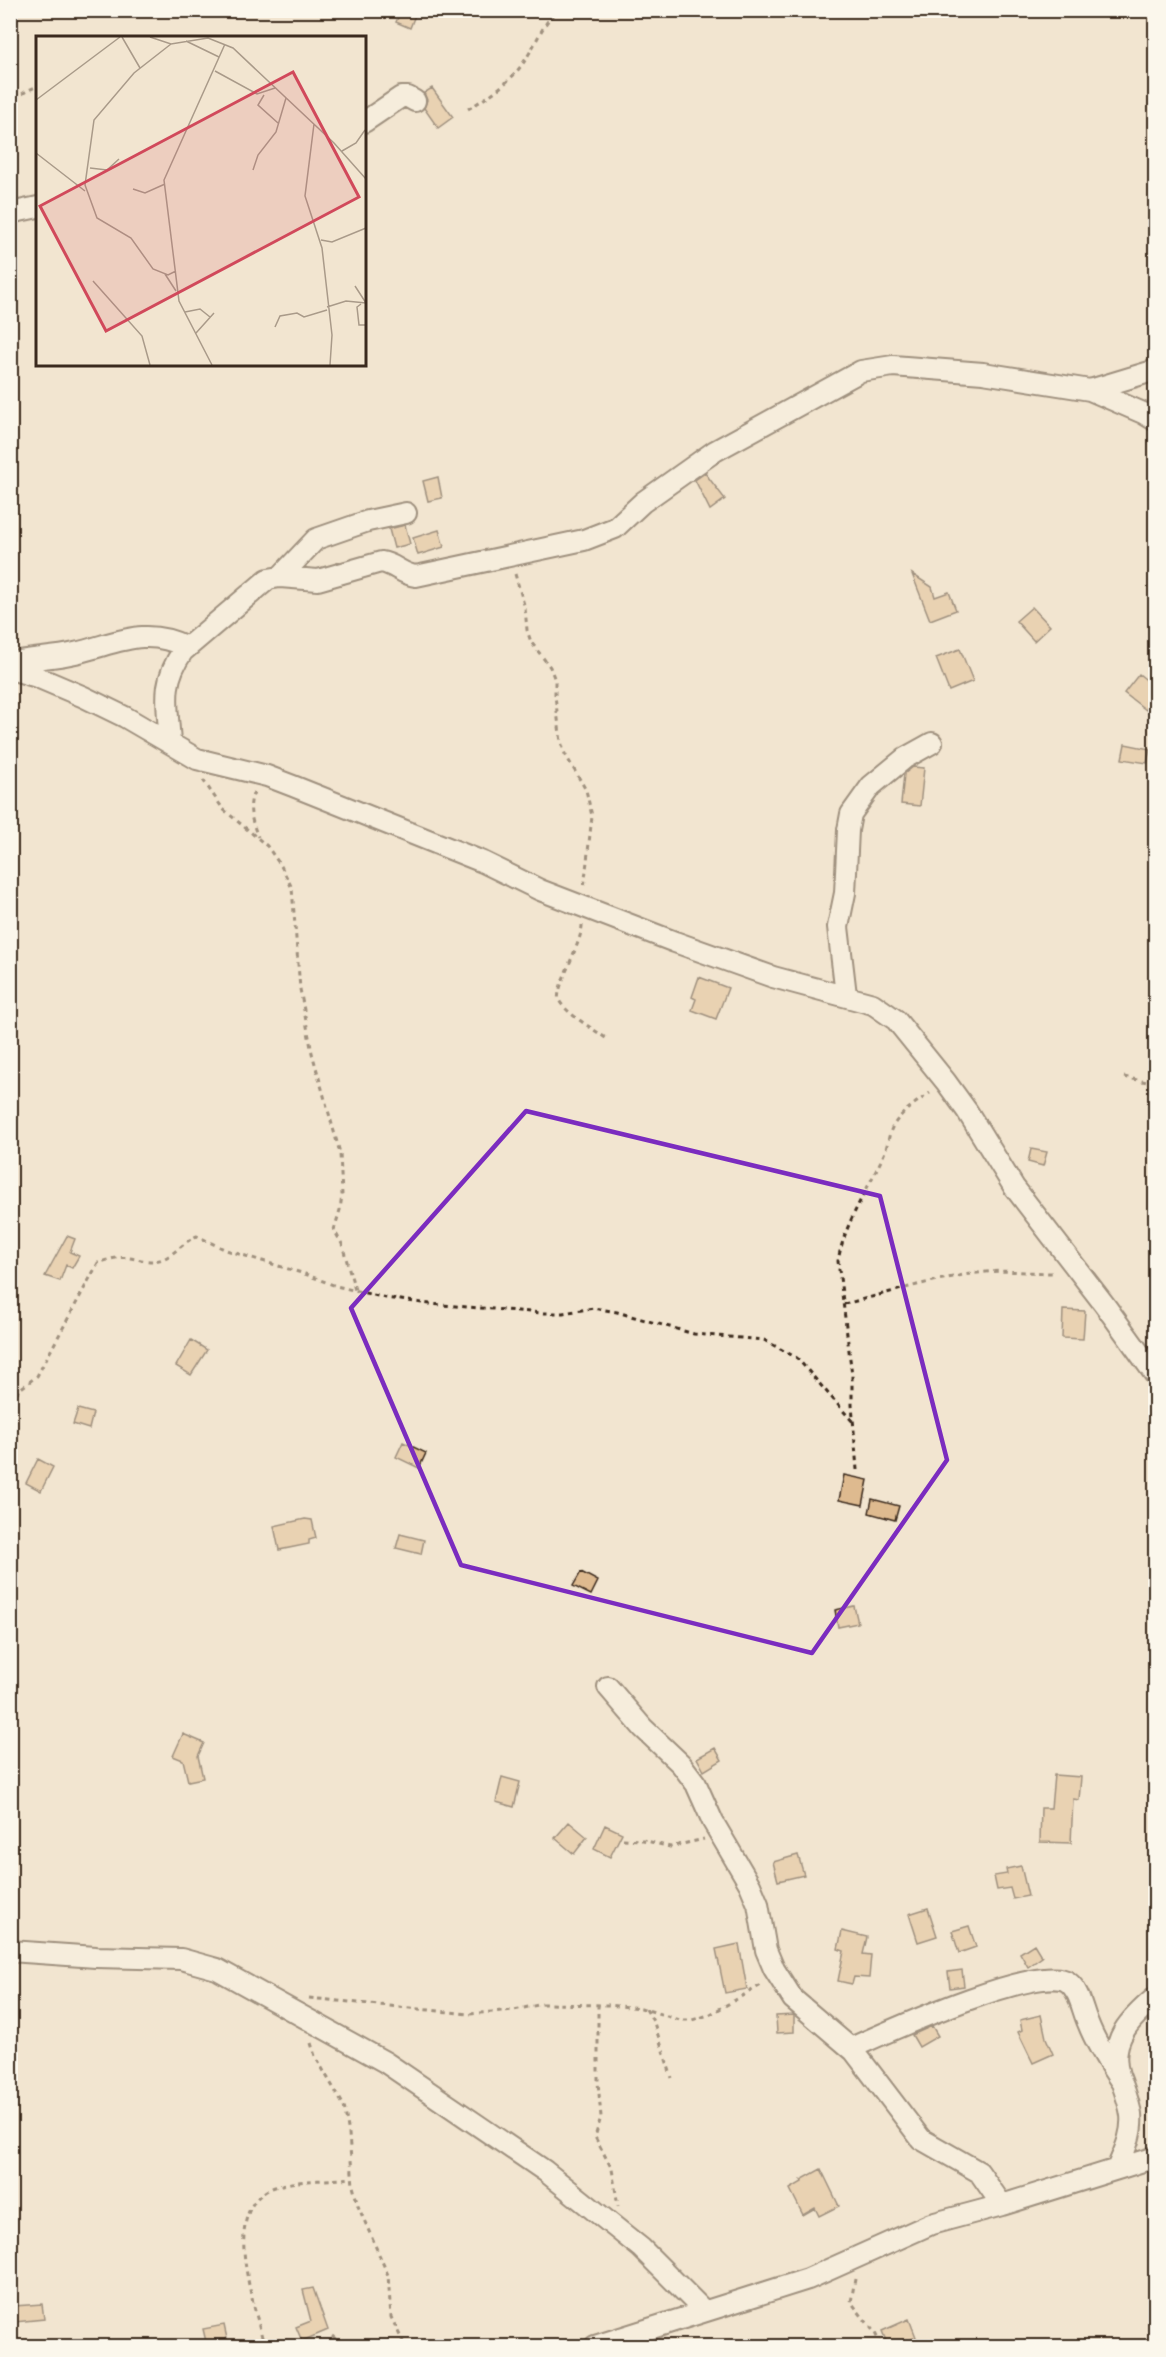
<svg xmlns="http://www.w3.org/2000/svg" width="1166" height="2357" font-family="'Architects Daughter',sans-serif">
  <style>
    .building { fill: #deba8f; stroke: #3b2a1e; stroke-width: 1.5 }
    .lines { fill: none; stroke-linecap: round; stroke-linejoin: round }
    .minor-casing { stroke: #3b2a1e; stroke-width: 24 }
    .path { stroke: #3b2a1e; stroke-width: 3; stroke-dasharray: 4.5 4.5; stroke-linecap: butt }
    .minor { stroke: #fbf7ec; stroke-width: 20 }
    .marked { fill: none; stroke: #7b2cbf; stroke-width: 4.5; stroke-linejoin: round }
    .inset-road { fill: none; stroke: #a99a89; stroke-width: 1.5 }
    .view { fill: #d1495b; fill-opacity: 0.15; stroke: #d1495b; stroke-width: 3 }
    .inset-edge { fill: none; stroke: #3b2a1e; stroke-width: 3 }
  </style>
  <rect width="100%" height="100%" fill="#f2e5d0"/>
  <filter id="ink" filterUnits="userSpaceOnUse"><feTurbulence type="fractalNoise" baseFrequency=".0167" numOctaves="2"/><feDisplacementMap in="SourceGraphic" scale="12" xChannelSelector="R" yChannelSelector="G"/><feConvolveMatrix kernelMatrix="1 2 1 2 8 2 1 2 1" color-interpolation-filters="sRGB"/></filter>
  <g filter="url(#ink)">
    <!-- building -->
    <path class="building" d="M401 10H417L410 28 396 22Z
      M432 88 453 117 438 128 424 108 427 100 424 93Z
      M705 473 725 499 710 510 695 480Z
      M438 477 442 498 428 501 423 481Z
      M405 525 410 544 394 548 389 529Z
      M439 530 444 547 418 555 413 538Z
      M912 574 932 587 935 597 949 592 956 610 930 620Z
      M1032 607 1050 626 1034 641 1016 621Z
      M960 649 973 681 949 691 936 658Z
      M1139 674 1155 687V697L1146 710 1124 693Z
      M1125 744 1150 749 1147 763 1122 759Z
      M913 767 924 768 920 806 901 804 904 774Z
      M699 977 728 988 716 1019 692 1010 696 999 692 997Z
      M1031 1149 1047 1152 1043 1166 1028 1162Z
      M67 1236 75 1239 70 1252 79 1256 72 1268 66 1265 60 1281 45 1276Z
      M1063 1310 1085 1311 1083 1339 1062 1338Z
      M191 1340 207 1350 191 1375 176 1366Z
      M78 1409 93 1413 89 1429 73 1424Z
      M403 1442 426 1453 419 1468 396 1457Z
      M38 1459 53 1467 41 1491 26 1483Z
      M844 1475 868 1480 863 1505 839 1500Z
      M872 1499 899 1506 895 1520 869 1513Z
      M305 1519 312 1520 316 1538 309 1540V1544L279 1550 274 1526Z
      M400 1534 424 1540 421 1554 396 1548Z
      M581 1572 598 1581 591 1595 573 1586Z
      M854 1606 858 1623 838 1627 835 1610Z
      M183 1734 204 1743 198 1756 203 1778 188 1781 183 1760 173 1756Z
      M715 1748 722 1760 704 1771 697 1758Z
      M1054 1775 1081 1777 1079 1800 1073 1799 1071 1843 1040 1842 1041 1808H1051Z
      M502 1777 520 1782 514 1807 496 1802Z
      M569 1822 587 1837 574 1854 555 1838Z
      M605 1825 622 1833 610 1857 594 1849Z
      M798 1855 804 1875 778 1881 773 1862Z
      M1021 1866 1028 1896 1013 1899 1010 1888 997 1890 994 1876 1007 1874 1006 1869Z
      M928 1908 937 1936 918 1942 909 1914Z
      M969 1926 976 1947 959 1953 952 1931Z
      M842 1931 867 1937 863 1954 871 1955 869 1978 854 1977 852 1984 838 1981 844 1951 838 1949Z
      M739 1944 747 1989 725 1993 716 1949Z
      M1034 1944 1042 1957 1028 1967 1020 1953Z
      M962 1970 964 1986 950 1988 948 1972Z
      M794 2015V2032L777 2033 776 2016Z
      M1041 2015 1046 2038 1053 2054 1033 2063 1018 2032 1022 2030 1020 2020Z
      M932 2026 938 2036 919 2047 912 2035Z
      M821 2169 839 2206 819 2216 815 2208 803 2215 790 2189 802 2182 801 2180Z
      M313 2288 328 2330 302 2341 296 2327 311 2321 303 2290Z
      M42 2304 44 2319 15 2322 14 2306Z
      M909 2319 916 2337 896 2346H888L882 2331Z
      M224 2325 228 2343 207 2346 203 2329Z"/>
    <g class="lines">
      <!-- minor casing -->
      <g class="minor-casing">
        <path id="minor" d="M364 122 401 97H408L415 101
          M10 213 38 207
          M1090 390 1156 370
          M280 577 316 539 368 521 406 513
          M10 663C32 658 54 658 75 653 118 643 144 626 187 647
          M10 669 37 677 84 697 125 717 197 759 267 776 293 786 483 862 540 890 675 942 773 977 873 1004 896 1020 946 1082 967 1111 1014 1187 1104 1304 1156 1376
          M170 743C168 706 160 684 183 651L268 579 280 577 318 580 381 562C395 564 401 574 416 576L584 540 615 528 643 502 715 451 861 371 893 366 983 373 1090 390 1143 413 1156 421
          M846 995 838 927 845 893 848 830 851 814 871 786 905 758 932 743
          M608 1687 643 1728 681 1764 696 1784 713 1822 750 1885 758 1904 766 1950 774 1969 793 1999 854 2051 921 2139 979 2172 1002 2205
          M10 1951 96 1957 181 1959 217 1969 385 2062 545 2171 641 2248 703 2310
          M851 2048C885 2033 1040 1962 1068 1982 1080 1991 1082 2010 1088 2023 1096 2044 1109 2064 1122 2083
          M1117 2169C1124 2152 1133 2134 1131 2115 1129 2101 1124 2089 1119 2075 1108 2040 1131 2018 1156 1997
          M595 2346 808 2279 931 2224 1002 2205 1156 2157"/>
      </g>
      <!-- path -->
      <path class="path" d="M10 107C17 96 25 91 38 86
        M468 109C491 95 513 81 527 57 538 40 542 24 558 10
        M515 574 525 608 527 630 531 642 550 667 555 680V696L561 742 565 754 586 790 592 816 584 888
        M203 780 223 809 267 846 281 866 292 888 300 989 312 1053 340 1153 342 1195 340 1210 334 1230 342 1244 355 1290
        M254 792C247 807 252 822 258 837
        M582 925C582 943 554 990 559 1000 565 1013 595 1030 607 1039
        M1124 1077 1156 1084
        M844 1304C890 1293 938 1277 986 1272 1009 1270 1032 1273 1056 1273
        M10 1401 20 1389 37 1376 98 1263C104 1261 110 1259 116 1258 132 1255 147 1265 163 1259 175 1254 187 1239 197 1236L226 1250 305 1274 336 1286 386 1298 430 1304 543 1313H563L594 1308 617 1312 694 1334 764 1340 797 1358 853 1422
        M857 1470 852 1405V1375L838 1261C845 1221 868 1190 884 1154 889 1143 888 1132 895 1123 904 1110 917 1102 930 1093
        M623 1839 643 1840 670 1847 704 1839
        M309 1998 469 2014 514 2010 543 2004 608 2005 641 2008 680 2020H692L709 2015 763 1984
        M598 2004V2082L601 2117 595 2137 612 2169 618 2206
        M646 2009 654 2023 672 2078
        M311 2043 315 2056 344 2106 349 2134 353 2186 358 2206 388 2275 391 2317 405 2346
        M855 2279 851 2302 875 2333 881 2346
        M332 2336 344 2346
        M264 2346C256 2306 217 2207 275 2187 299 2179 327 2181 352 2178"/>
      <!-- minor -->
      <use href="#minor" class="minor"/>
    </g>
  </g>
  <!-- marked area -->
  <path d="M0 0H1166V2357H0ZM526 1111 880 1196 947 1460 812 1653 461 1565 351 1308Z" fill="#f2e5d0" fill-opacity=".55" fill-rule="evenodd"/>
  <path class="marked" d="M526 1111 880 1196 947 1460 812 1653 461 1565 351 1308Z"/>
  <!-- overview -->
  <g transform="translate(36 36)">
    <rect width="330" height="330" fill="#f2e5d0"/>
    <path class="inset-road" d="M86 1 104 32M114 1 135 8 172 2 197 12 298 107 330 143M150 5 183 21M135 8 98 37 58 84 49 149 61 182 95 202 117 233 132 239 140 235M179 35 221 58 239 52M228 59 222 69 242 87M0 64 84 1M278 88 269 160 286 212 296 299 294 329M306 115 320 107 329 94M0 117 49 155M54 132 71 134 83 123M217 134 222 119 240 96 250 62M97 153 109 157 129 148M285 204 296 206 330 192M129 238 140 255M57 245 106 300 114 329M319 250 330 267M325 268 321 271 323 289H330M291 271 310 265 330 267M149 276 164 273 174 281M239 291 244 280 261 277 268 281 291 274M160 297 178 277M176 329 143 265 128 144 189 8"/>
    <path class="view" d="M257 36 323 161 70 295 4 170Z"/>
    <rect width="330" height="330" class="inset-edge"/>
  </g>
  <!-- margin -->
  <rect width="1166" height="2357" fill="none" stroke="#fbf7ec" stroke-width="36"/>
  <rect x="18" y="18" width="1130" height="2321" fill="none" stroke="#3b2a1e" stroke-width="2" filter="url(#ink)"/>
</svg>
